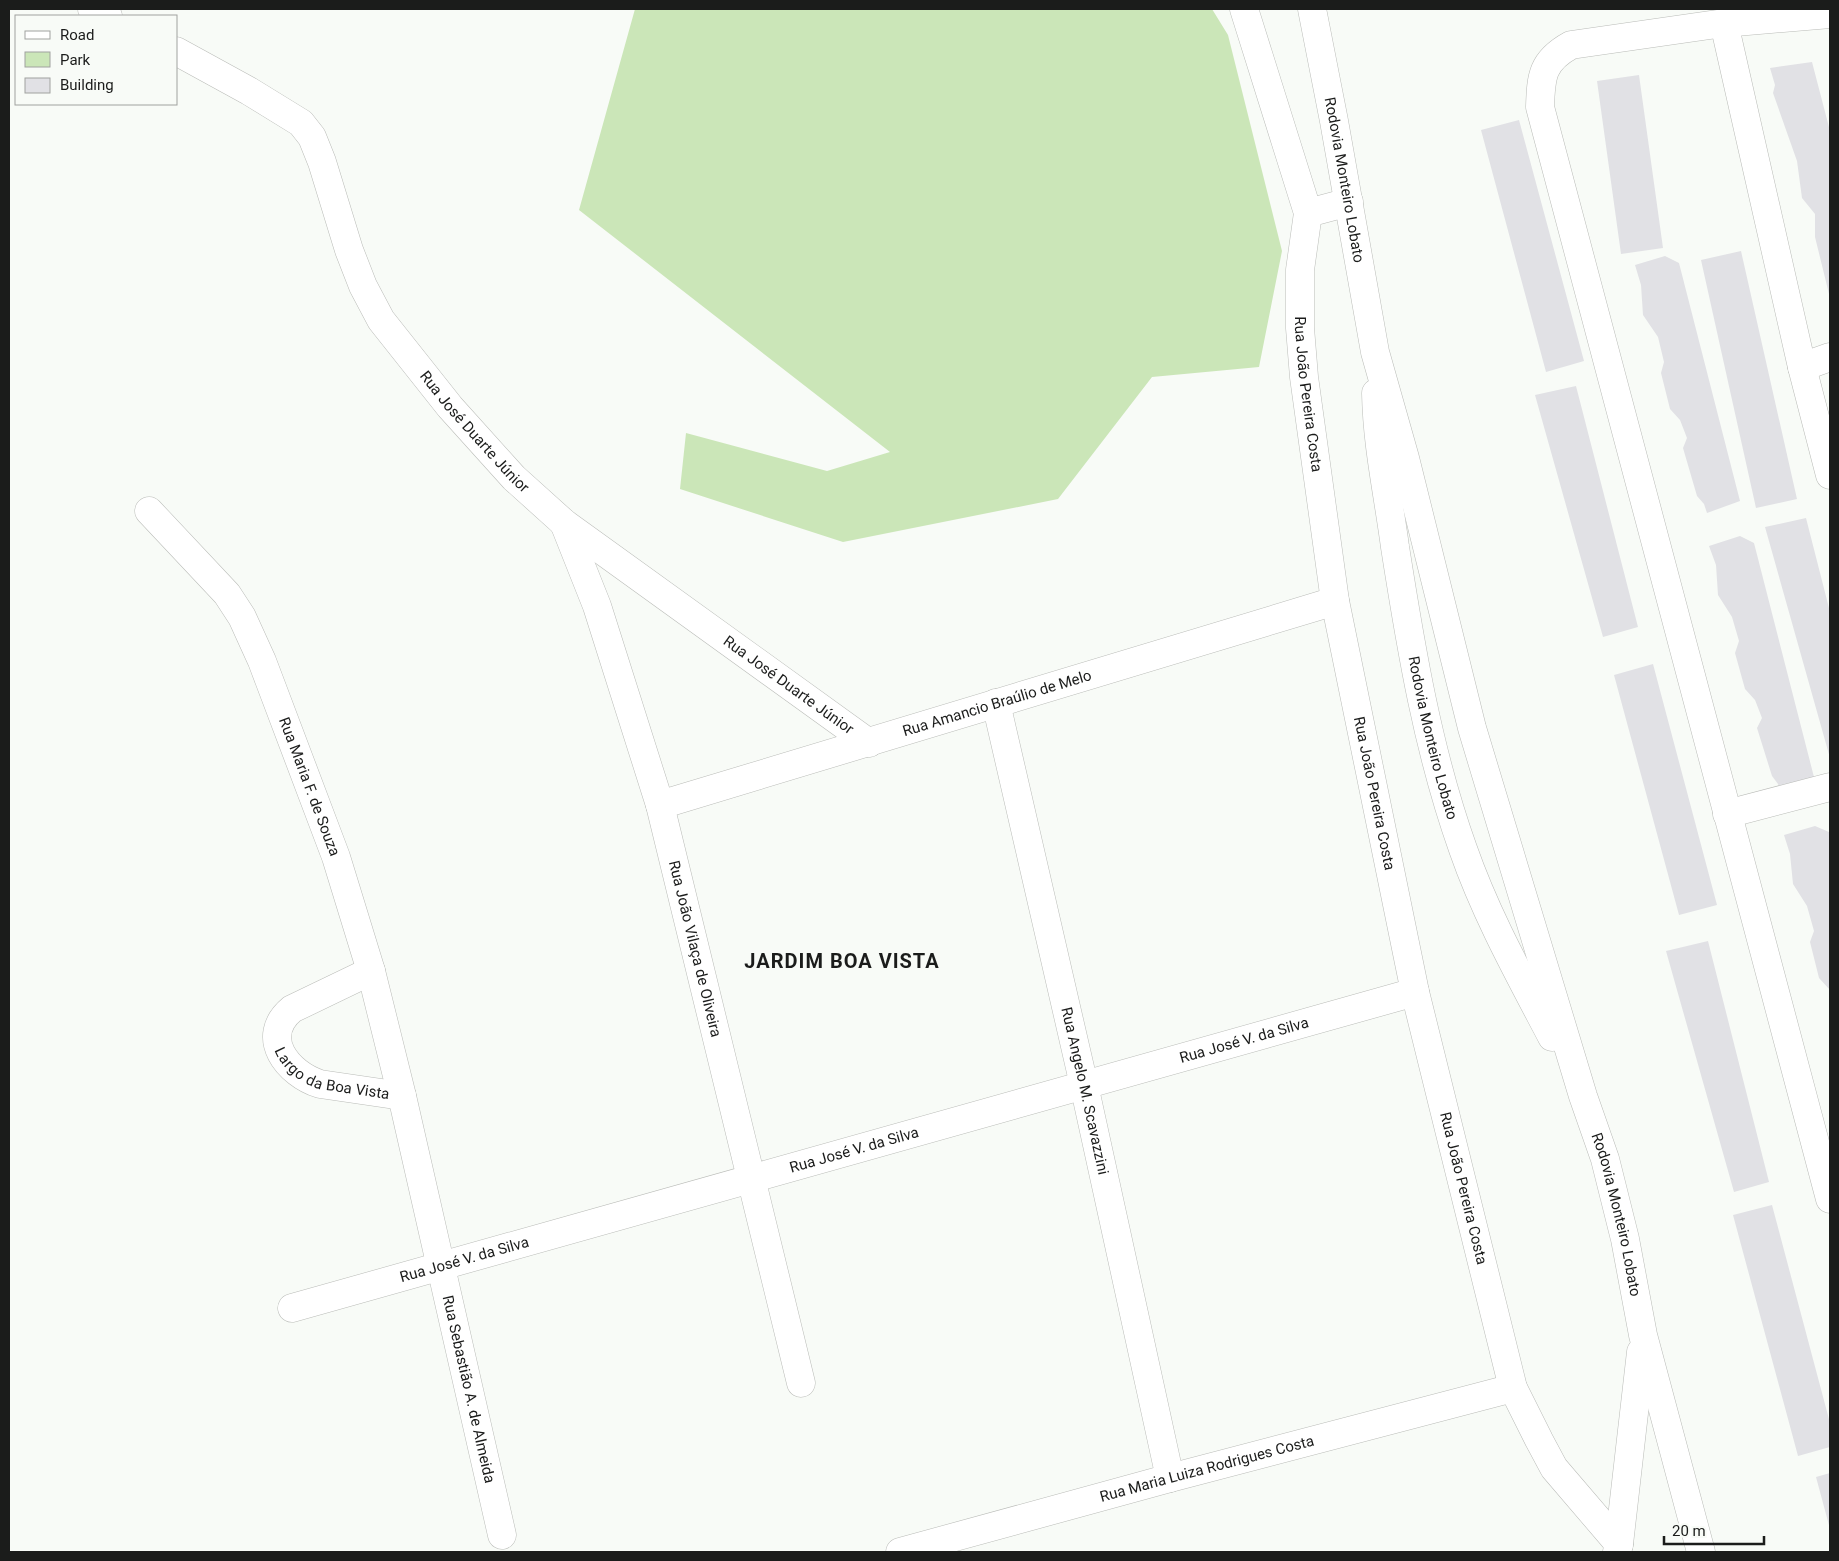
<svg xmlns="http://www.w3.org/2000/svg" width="1839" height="1561" font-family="Roboto,sans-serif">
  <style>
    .green { fill: #cbe6b8 }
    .building { fill: #e1e1e5 }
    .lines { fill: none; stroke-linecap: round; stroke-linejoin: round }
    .minor-casing { stroke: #babcb8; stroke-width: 29 }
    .major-casing { stroke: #babcb8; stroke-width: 29 }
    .minor { stroke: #fff; stroke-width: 28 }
    .major { stroke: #fff; stroke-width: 28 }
    .labels { text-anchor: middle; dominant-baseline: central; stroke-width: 4; stroke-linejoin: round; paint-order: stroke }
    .street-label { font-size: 15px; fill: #1b1c1b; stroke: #f8fbf7 }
    .district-label { font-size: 20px; font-weight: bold; letter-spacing: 1px; fill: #1b1c1b; stroke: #f8fbf7 }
  </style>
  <rect width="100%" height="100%" fill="#f8fbf7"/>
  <!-- green -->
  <path class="green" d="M635 9H1212L1228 35 1282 251 1259 367 1152 377 1058 499 843 542 680 489 686 433 827 471 890 452 579 210Z"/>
  <!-- building -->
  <path class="building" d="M1812 62 1830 131V298L1815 237V214L1802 198 1797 161 1773 93 1775 85 1770 68Z
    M1639 75 1663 248 1621 254 1597 81Z
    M1519 120 1584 361 1546 372 1481 130Z
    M1741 251 1797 499 1756 508 1701 260Z
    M1665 256 1679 263 1740 501 1707 513 1704 504 1697 496 1683 448 1687 438 1680 420 1670 409 1661 373 1664 362 1658 337 1643 315 1641 285 1635 265Z
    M1576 386 1638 627 1603 637 1535 395Z
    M1806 518 1830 612V758L1765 527Z
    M1740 536 1754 543 1815 781 1782 793 1778 784 1772 776 1757 728 1762 718 1755 700 1745 689 1735 653 1739 641 1732 617 1718 595 1716 565 1709 546Z
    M1653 664 1717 905 1679 915 1614 675Z
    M1815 826 1829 832 1830 839V990L1819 978 1810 942 1814 931 1807 906 1793 884 1790 854 1784 835Z
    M1708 941 1769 1182 1734 1192 1666 951Z
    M1772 1205 1830 1423V1447L1798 1456 1733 1215Z
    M1830 1473V1529L1816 1477Z"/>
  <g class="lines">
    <!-- minor casing -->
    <g class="minor-casing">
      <g id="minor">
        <path d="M92 9 108 16"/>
        <path id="s1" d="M1244 9 1308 213 1300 270V328L1304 377 1335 601 1415 992 1513 1388 1539 1440 1554 1468 1619 1544"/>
        <path d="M1830 14 1724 23 1571 45C1542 61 1541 76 1540 107L1830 1199"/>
        <path d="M1724 23 1802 367 1830 475"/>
        <path id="s2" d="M176 51 249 91 301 123 312 137 322 162 349 250 363 286 381 320 450 407 514 478 564 523 869 743"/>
        <path d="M1308 213 1349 202"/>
        <path d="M1802 367 1830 357"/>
        <path id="s3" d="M149 511 227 594 242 617 262 661 336 857 371 971 402 1096 502 1535"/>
        <path id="s4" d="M564 523 597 606 660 805 801 1383"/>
        <path id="s5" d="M996 703 1084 1085 1170 1478"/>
        <path id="s6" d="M660 805 1335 601"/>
        <path d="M1727 814 1830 787"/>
        <path id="s7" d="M371 971 292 1009C258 1037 288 1074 320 1084L402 1096"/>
        <path id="s8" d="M292 1308 1415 992"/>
        <path id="s9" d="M900 1552 1170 1478 1513 1388"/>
      </g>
    </g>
    <!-- major casing -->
    <g class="major-casing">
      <g id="major">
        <path id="s10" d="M1312 9 1334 121 1375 352 1405 458 1472 728 1583 1096 1605 1159 1625 1239 1643 1335 1701 1552"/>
        <path id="s11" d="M1376 393C1377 446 1388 494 1395 547 1411 649 1428 751 1463 849 1486 915 1520 976 1552 1037"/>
        <path d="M1617 1552 1619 1544 1641 1352"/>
      </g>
    </g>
    <!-- minor -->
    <use href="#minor" class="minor"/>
    <!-- major -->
    <use href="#major" class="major"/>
  </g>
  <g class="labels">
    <!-- street labels -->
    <g class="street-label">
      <text stroke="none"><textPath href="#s10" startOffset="174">Rodovia Monteiro Lobato</textPath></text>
      <text stroke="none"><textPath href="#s1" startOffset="396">Rua João Pereira Costa</textPath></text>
      <text stroke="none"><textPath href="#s2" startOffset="504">Rua José Duarte Júnior</textPath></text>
      <text stroke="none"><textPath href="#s2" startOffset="909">Rua José Duarte Júnior</textPath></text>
      <text stroke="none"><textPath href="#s6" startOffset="352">Rua Amancio Braúlio de Melo</textPath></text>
      <text stroke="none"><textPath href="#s11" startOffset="350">Rodovia Monteiro Lobato</textPath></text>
      <text stroke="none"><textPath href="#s3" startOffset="324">Rua Maria F. de Souza</textPath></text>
      <text stroke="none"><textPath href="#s1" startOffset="801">Rua João Pereira Costa</textPath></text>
      <text stroke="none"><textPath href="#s4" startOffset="446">Rua João Vilaça de Oliveira</textPath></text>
      <text stroke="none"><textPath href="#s8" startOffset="989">Rua José V. da Silva</textPath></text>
      <text stroke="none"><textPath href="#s7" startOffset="195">Largo da Boa Vista</textPath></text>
      <text stroke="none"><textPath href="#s5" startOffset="398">Rua Angelo M. Scavazzini</textPath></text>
      <text stroke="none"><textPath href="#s8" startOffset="584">Rua José V. da Silva</textPath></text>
      <text stroke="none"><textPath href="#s1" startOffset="1206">Rua João Pereira Costa</textPath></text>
      <text stroke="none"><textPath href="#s10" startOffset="1245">Rodovia Monteiro Lobato</textPath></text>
      <text stroke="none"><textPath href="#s8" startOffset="179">Rua José V. da Silva</textPath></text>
      <text stroke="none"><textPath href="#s3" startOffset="948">Rua Sebastião A. de Almeida</textPath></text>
      <text stroke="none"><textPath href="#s9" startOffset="318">Rua Maria Luiza Rodrigues Costa</textPath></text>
    </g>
    <!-- district labels -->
    <g class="district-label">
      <text x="842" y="961">JARDIM BOA VISTA</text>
    </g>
  </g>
  <!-- border -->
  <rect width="1839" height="1561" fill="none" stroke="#1b1c1b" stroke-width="20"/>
  <!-- legend -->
  <rect x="15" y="15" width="162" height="90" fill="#f8fbf7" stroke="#a0a29f"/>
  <rect x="25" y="31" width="25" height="8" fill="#ffffff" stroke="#a0a29f"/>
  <text x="60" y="40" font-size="15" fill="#1b1c1b">Road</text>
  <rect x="25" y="52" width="25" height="15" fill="#cbe6b8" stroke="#a0a29f"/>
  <text x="60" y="65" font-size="15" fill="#1b1c1b">Park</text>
  <rect x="25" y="78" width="25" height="15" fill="#e1e1e5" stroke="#a0a29f"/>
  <text x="60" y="90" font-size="15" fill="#1b1c1b">Building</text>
  <!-- scale -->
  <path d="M1664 1536v8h100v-8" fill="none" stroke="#1b1c1b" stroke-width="2.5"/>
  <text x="1672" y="1536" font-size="15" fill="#1b1c1b" stroke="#f8fbf7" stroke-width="4" paint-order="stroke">20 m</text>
</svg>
